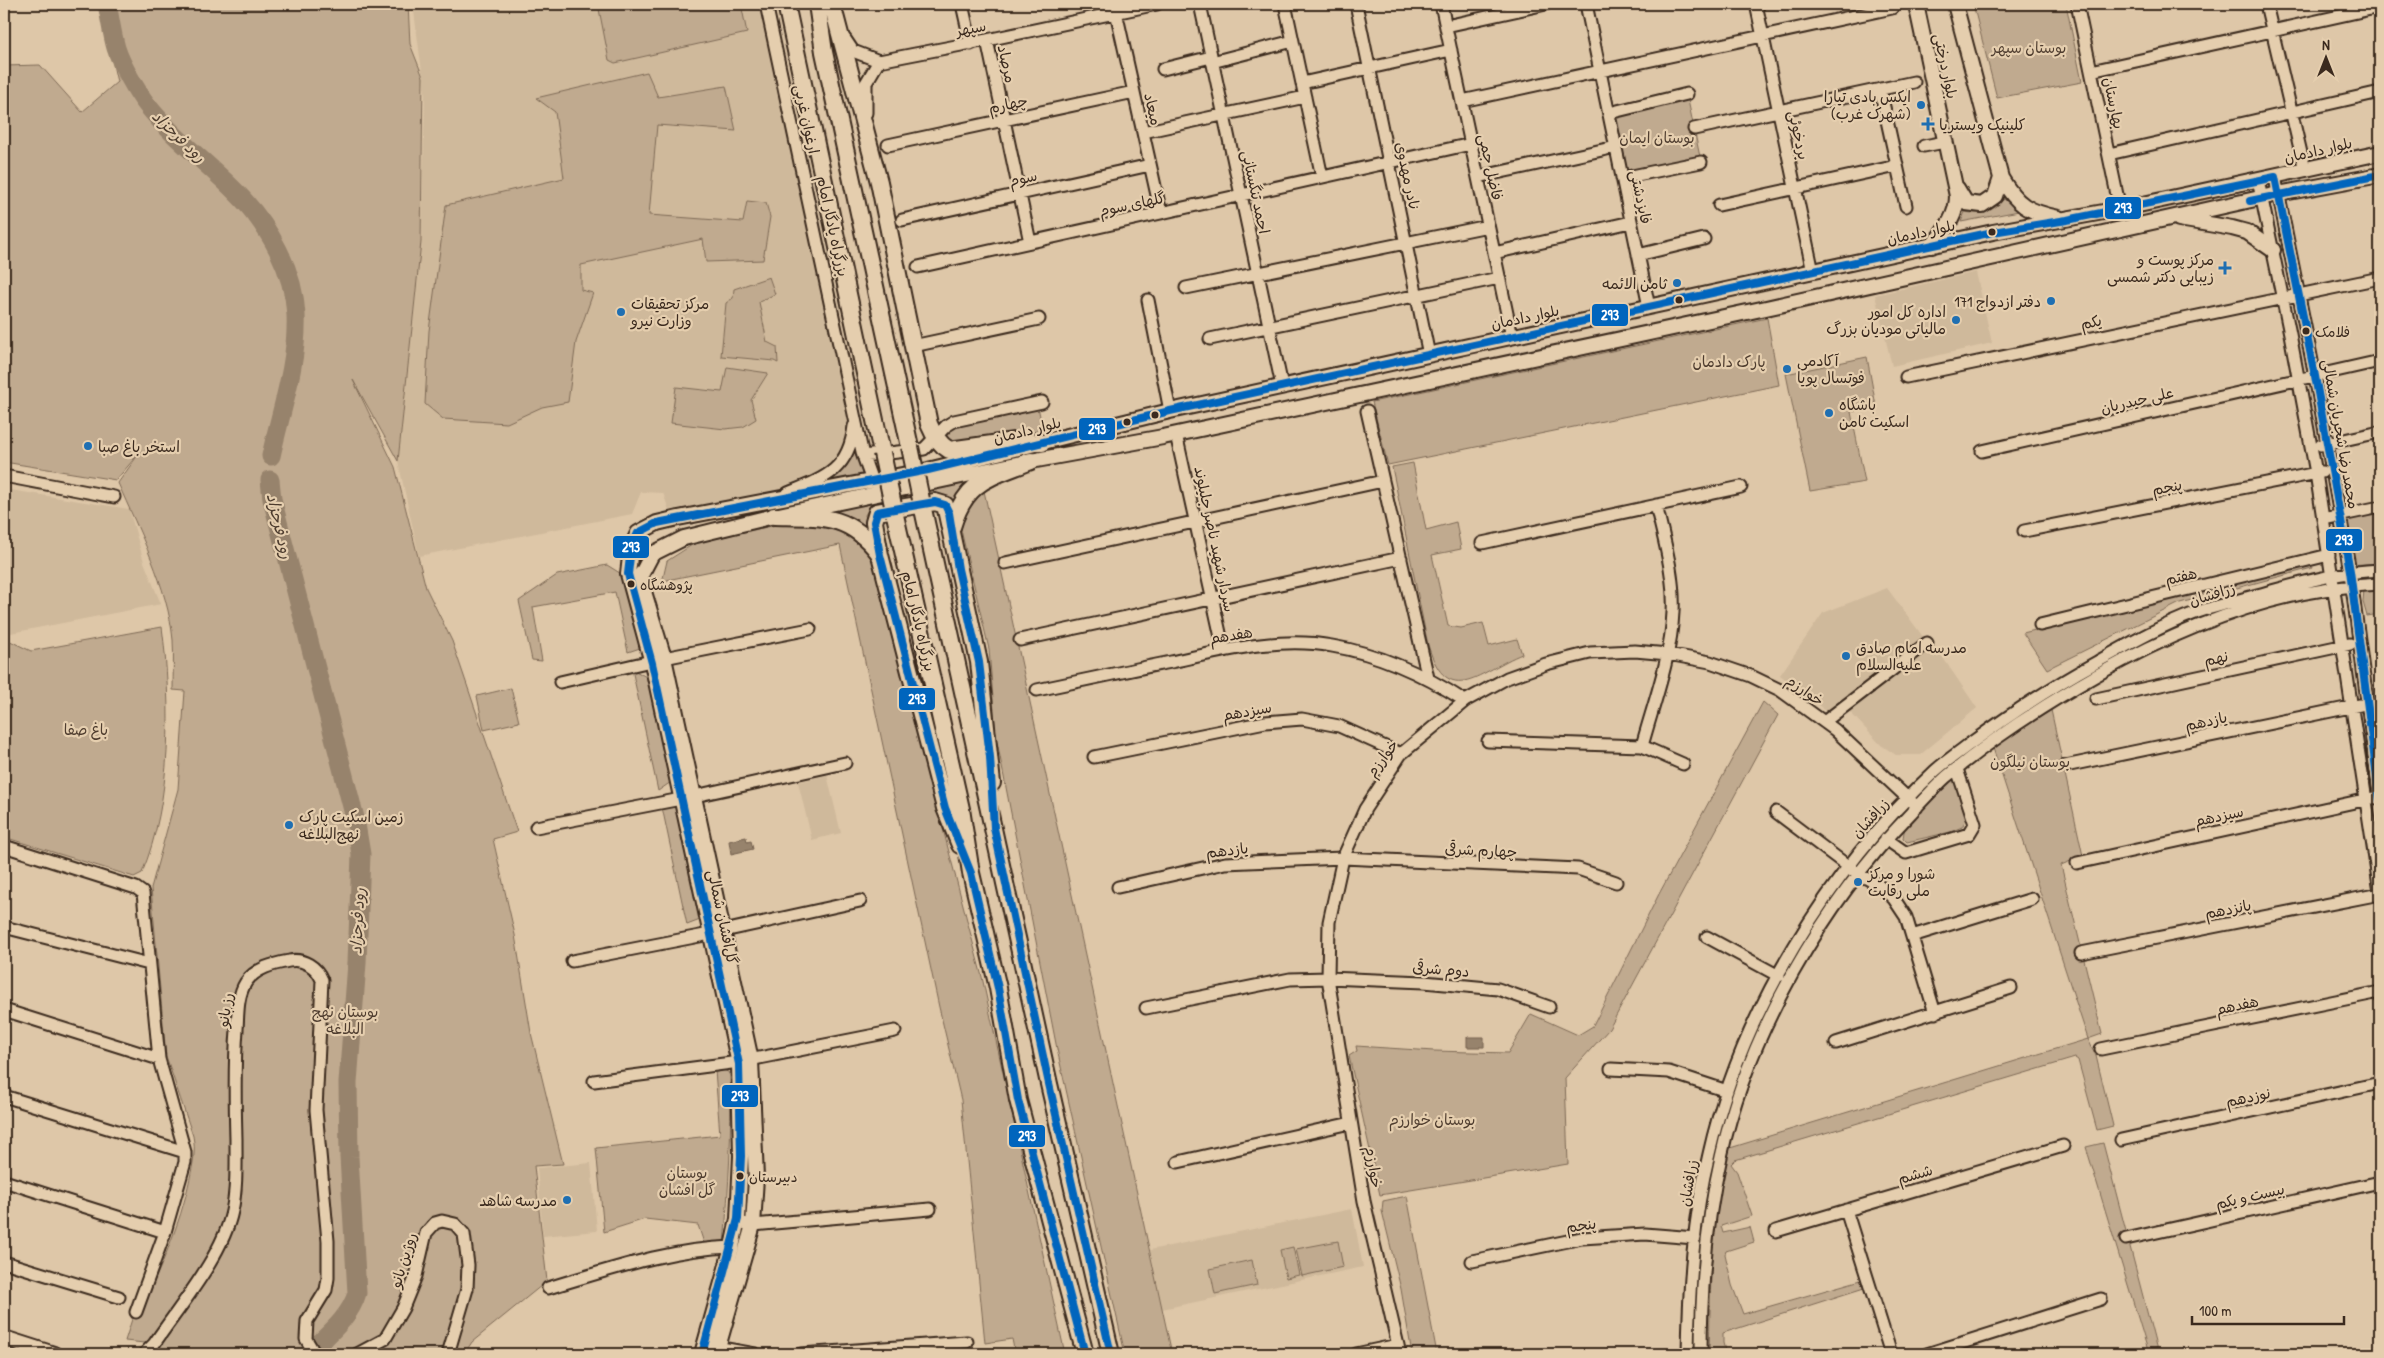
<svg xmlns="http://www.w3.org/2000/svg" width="2384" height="1358" font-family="'Patrick Hand','Playpen Sans Arabic',sans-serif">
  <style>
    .built { fill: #cfb99b }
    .green { fill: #c0aa8f; stroke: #7e6a56 }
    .water { fill: #97836c; stroke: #725f4d }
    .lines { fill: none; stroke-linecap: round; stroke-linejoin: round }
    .river { stroke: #97836c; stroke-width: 19 }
    .minor-casing { stroke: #3b2a1e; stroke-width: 15 }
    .major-casing { stroke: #3b2a1e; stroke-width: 18 }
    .highway-casing { stroke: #3b2a1e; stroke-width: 20 }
    .minor { stroke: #e5ceae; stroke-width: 11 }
    .major { stroke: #e5ceae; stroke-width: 14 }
    .highway { stroke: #e5ceae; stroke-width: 16 }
    .highway-bridge-casing { stroke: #3b2a1e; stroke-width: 20; stroke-linecap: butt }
    .highway-bridge { stroke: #e5ceae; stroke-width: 16 }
    .bus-1-casing { stroke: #e5ceae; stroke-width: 11 }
    .bus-1 { stroke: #0065bd; stroke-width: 8 }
    .poi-dot { fill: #1f6fb2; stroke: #e5ceae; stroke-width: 2 }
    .bus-dot { fill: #3b2a1e; stroke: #e5ceae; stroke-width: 2 }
    .labels { text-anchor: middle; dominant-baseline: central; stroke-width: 4.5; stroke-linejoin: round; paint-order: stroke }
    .bus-label { font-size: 14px; fill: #3b2a1e; stroke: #e5ceae; text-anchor: start }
    .street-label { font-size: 15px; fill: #3b2a1e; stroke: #e5ceae }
    .park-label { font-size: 15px; fill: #4f3d2f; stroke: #e5ceae }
    .poi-label { font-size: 15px; fill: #3b2a1e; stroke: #e5ceae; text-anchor: start }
    .water-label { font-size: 16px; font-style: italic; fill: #4d3c2e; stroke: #e5ceae }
    .line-badge { stroke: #e5ceae; stroke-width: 2 }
    .badge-label { font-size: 14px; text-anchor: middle; font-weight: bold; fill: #fff }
  </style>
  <rect width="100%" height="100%" fill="#dec7a8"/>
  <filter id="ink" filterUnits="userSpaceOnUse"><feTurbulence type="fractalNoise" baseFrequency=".02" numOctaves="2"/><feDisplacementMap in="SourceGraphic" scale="10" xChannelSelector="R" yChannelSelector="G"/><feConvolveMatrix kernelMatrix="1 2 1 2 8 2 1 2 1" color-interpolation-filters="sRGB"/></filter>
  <g filter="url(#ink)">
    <!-- built -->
    <path class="built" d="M413 4H760L851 420V430L839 462 805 483 772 493 669 510 663 493 641 492 632 514 419 556 398 461 421 246 425 94Z
      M1976 272 1992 343 1892 366 1875 295Z
      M4 489 129 509 144 562 161 604 11 633 4 625Z
      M1887 588 1924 638 1826 711 1780 675 1823 613Z
      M1933 643 1977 708 1920 755H1896L1881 745 1846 708Z
      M827 775 841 833 812 840 798 782Z
      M591 1163 597 1231 543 1236 537 1168Z
      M1352 1209 1363 1267 1162 1309 1150 1250Z"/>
    <!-- green -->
    <path class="green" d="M99 4H408L410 44 423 77 421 242 398 461 353 380 395 467 426 588 452 641 517 832 493 839 515 935 531 1033 563 1164 534 1166 547 1281 472 1342 464 1354H158L161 1350 154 1344 125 1341 133 1316H139C159 1270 180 1227 190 1178 193 1163 196 1151 193 1136L166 1056 151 888 178 789 185 691 173 690C173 674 174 656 173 640 168 587 139 531 118 483L140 452 116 480 4 462V66L40 65 82 112 117 82Z
      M598 4H741L747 33 615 63 609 60Z
      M1973 4H2066L2082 82 1997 98Z
      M647 72 658 97 726 86 736 131 657 125 649 215 743 222 747 201 766 203 770 217 763 260 706 262 703 239 581 265V290L593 293 576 342 568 402 542 407 507 423 443 419 425 404 429 331 446 205 564 178 555 112 536 98Z
      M1688 100 1700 157 1627 173 1615 118Z
      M2004 199 2019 211 1961 222 1965 212C1981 215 1993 212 2004 199Z
      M769 277 775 294 759 302 767 342 777 347 778 363 774 361 721 356 726 303 733 298 734 289Z
      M1767 318 1779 385 1388 465 1372 402Z
      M1867 357 1876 406 1851 412 1865 482 1810 491 1786 374Z
      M727 367 768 373 751 400 756 419 743 427 725 429 671 423 676 387 722 392Z
      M1038 407 1043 430C1010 436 976 448 943 439L945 432 953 425Z
      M855 437 865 476 809 488 824 481Z
      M1413 463 1426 530 1456 522 1461 549 1432 555 1448 626 1461 628 1483 623 1489 646 1517 639 1522 654C1481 670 1448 711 1428 645L1392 467Z
      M987 476 954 509 939 495 928 492 927 488Z
      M978 488 984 491 1172 1354H1125L1057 1049 996 736 989 649 961 530 967 501Z
      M882 498 883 506 868 510 865 515 870 532 814 512Z
      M2380 508V563L2349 565 2340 516Z
      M785 523 834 525 855 536 871 556 982 977 1065 1354H1015L1012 1339 985 1343 961 1100 939 1007 840 545 667 580 661 587 667 561 695 543Z
      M2310 563 2312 568 2180 603 2047 669 2023 633Z
      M607 565 623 575 643 647 628 652 615 592 533 607 542 661 532 660 519 601 557 575Z
      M2380 587V614L2367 616 2363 602 2364 589Z
      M162 627C172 703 172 801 142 873L134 877 4 837V643L8 640 31 651Z
      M632 669 648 678 671 782 658 791Z
      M511 688 519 722 484 730 477 696Z
      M1763 702 1778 715 1609 1029 1565 1078 1568 1164 1380 1195 1349 1056 1357 1051 1356 1046 1434 1051 1508 1053 1531 1014 1578 1035 1593 1026 1659 894Z
      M2051 710 2083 856 2061 865 2102 1034 2088 1039 2096 1056 2113 1126 2097 1130 2078 1060 2075 1058 1735 1160 1731 1164 1737 1172 1752 1216 1721 1226 1723 1233 1750 1227 1754 1242 1726 1251 1725 1254 1732 1285 1743 1314 1861 1280 1864 1288 1723 1333V1343L1726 1354H1709C1711 1292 1709 1207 1730 1148L2088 1039 1993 748Z
      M1953 778 1958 780 1968 815 1962 827 1950 832 1907 842 1903 838 1905 826Z
      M676 806 700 920 687 925 662 807Z
      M720 1069 728 1072 730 1076C732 1134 729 1186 724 1244L704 1243 698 1225 645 1219 604 1232 596 1148 720 1135 715 1070Z
      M2103 1143 2158 1354H2149L2086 1147Z
      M1407 1196 1437 1354H1412L1401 1289 1382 1211 1383 1201Z
      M1338 1241 1343 1267 1302 1276 1296 1249Z
      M1293 1247 1299 1275 1286 1278 1280 1250Z
      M1252 1260 1257 1285 1215 1294 1210 1269Z"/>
    <!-- water -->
    <path class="water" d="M746 837 747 842 751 841 753 849 731 854 729 841Z
      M1467 1037H1484V1047H1467Z"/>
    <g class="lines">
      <!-- river -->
      <path class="river" d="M107 4C110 18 112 34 116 48 121 64 137 92 147 105 190 159 245 184 278 250 288 270 295 293 296 315 298 363 281 410 271 456
        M270 480 272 499 355 818 361 854 357 963 348 1083 349 1157 357 1293C350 1318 326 1336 308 1354"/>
      <!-- minor casing -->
      <g class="minor-casing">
        <path id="minor" d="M766 4 863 456 872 481
          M962 4 971 44
          M1200 4 1282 386
          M1285 4 1322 177
          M1356 4 1429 355
          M1441 4 1512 337
          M1586 4 1649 307
          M1756 4 1813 272
          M2077 4 2120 209
          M2266 4 2305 170
          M1116 12 1161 213
          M1446 26 1546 4
          M845 39 853 51 879 61 987 40 1157 4
          M987 40 1030 242
          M1212 62 1293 41
          M1163 69 1211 57
          M2091 71 2380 7
          M1302 83 1451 50
          M1880 89 1906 206
          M1462 101 1892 8
          M866 113V83L879 61
          M1609 113 1687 94
          M1694 129 1914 82
          M1143 132 1305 97
          M888 145 1134 92
          M1924 146 1945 142
          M2109 154 2380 92
          M1478 177 1616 147
          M2275 177 2315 376 2350 571 2380 800
          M1622 178 1701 162
          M2258 180 2290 334 2316 473 2380 892
          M1719 205 1897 166
          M902 220 1150 165
          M1494 253 1631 222
          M1638 255 1704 239
          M918 267 1471 144
          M1186 288 1488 226
          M1148 300 1170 411
          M1210 339 1499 278
          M913 346 1039 319
          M1906 377 2380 278
          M1367 411 1428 678
          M1176 434 1224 651
          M2321 445 2380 432
          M1982 451 2380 361
          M863 456 924 449 946 426 954 421 1042 402
          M4 476 114 497
          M788 493C825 478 849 470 854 426
          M2323 519 2380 507
          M2024 531 2322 472
          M1482 543 1741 487
          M1005 563 1383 481
          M2040 625 2329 555
          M1020 640 1401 558
          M560 682 664 658 810 629
          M1037 690C1081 681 1126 671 1171 662 1223 651 1279 636 1332 646 1380 654 1425 675 1465 701
          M2096 699 2350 644
          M1824 722 1927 643
          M1488 741 1642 746 1683 764
          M1642 746C1654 702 1671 658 1673 612 1675 576 1664 540 1656 505
          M1094 757 1265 722 1302 719 1339 726 1401 754
          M2065 766 2360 705
          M1776 812 1857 873 1877 884 1894 899 1906 917 1935 1013
          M536 827 681 799 845 763
          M1886 839 1906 853 1969 834 1975 824 1957 769
          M4 846 136 888 143 893 159 1059 185 1152V1162L165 1232 136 1312
          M2077 863 2373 798
          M1118 887 1225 863 1343 858 1578 869 1616 882
          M4 927 149 964
          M1912 936 2032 899
          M1707 937 1779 976
          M2081 953 2380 894
          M572 961 710 934 860 901
          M1146 1008 1290 979 1328 978 1424 982 1498 989 1549 1007
          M4 1010 159 1059
          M1836 1043 2011 988
          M2101 1049 2380 992
          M1611 1069 1669 1072 1727 1091
          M594 1081 739 1062 895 1031
          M4 1096 185 1152
          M2121 1140 2380 1083
          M1178 1162 1351 1123
          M4 1181 165 1232
          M1846 1210 1891 1354
          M737 1222 753 1225 930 1209
          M1776 1231 2063 1146
          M2126 1239 2380 1182
          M1472 1261 1582 1238 1645 1234 1695 1238
          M4 1262 119 1297
          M548 1288C609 1270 668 1249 732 1247
          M710 1346 755 1354
          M144 1354 154 1344C179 1307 223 1255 232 1211 237 1188 236 1163 236 1139 235 1103 234 1066 237 1030 238 1014 237 996 246 982 256 968 273 964 289 961 303 958 317 967 322 980L316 1110 328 1241V1278L326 1290 307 1321 306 1339 315 1354
          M357 1354 385 1339 403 1308 416 1276 426 1233 435 1223 442 1221 455 1224 464 1234 468 1265 467 1289 448 1354
          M801 1354 967 1342
          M1356 1354 1398 1345
          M1400 1354 1364 1201 1328 978 1329 922 1343 858 1365 809 1401 754 1465 701 1507 678 1546 664 1590 653 1635 651 1668 654 1710 662 1751 676 1780 690 1835 730 1917 807
          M1688 1354C1689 1287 1693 1219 1709 1154 1741 1012 1829 870 1935 771 1946 761 1959 752 1971 743 2012 713 2053 686 2097 662 2129 644 2162 625 2195 613 2219 605 2244 599 2268 592 2308 581 2338 572 2380 570
          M1701 1354C1701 1288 1706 1222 1721 1157 1748 1033 1823 904 1911 813 1922 801 1934 788 1946 777 1993 738 2044 705 2097 675 2182 627 2281 588 2380 584
          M1927 1354 2101 1299"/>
      </g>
      <!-- major casing -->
      <g class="major-casing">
        <path id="major" d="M1916 4 1957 196C1957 217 1944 231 1932 246
          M1955 4 2001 178C2017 205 2028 212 2059 218
          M1957 188 1966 203 1982 205 1995 196 2001 178
          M2179 219 2232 228 2247 232 2273 250
          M4 1338 54 1354
          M702 1354 732 1247 738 1219 741 1156 739 1064 652 663 628 574 631 548 638 533 657 523 678 518 928 470 1170 411 1993 232 2120 209 2380 153
          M716 1354 753 1225 756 1178 751 1060 664 658 642 585 641 575 652 554 684 538 774 516 1031 461 1163 437 1766 308 2278 194 2380 175"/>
      </g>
      <!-- highway casing -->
      <g class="highway-casing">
        <path id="highway" d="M786 4 882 453
          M817 4 824 52 910 447
          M832 4 879 182 929 424C933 434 939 444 949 450L1014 441 1042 443
          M923 509 1049 1084 1111 1354
          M895 515 961 809 971 873 998 988 1018 1100 1085 1354
          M774 516C820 517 848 513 879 553
          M952 527C966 480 989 478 1031 461
          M960 845 945 808 880 555 874 522 877 512 935 502 945 505 979 662 992 783"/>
      </g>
      <!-- minor -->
      <use href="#minor" class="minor"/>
      <!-- major -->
      <use href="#major" class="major"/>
      <!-- highway -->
      <use href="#highway" class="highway"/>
      <!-- highway-bridge casing -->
      <g class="highway-bridge-casing">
        <path id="highway-bridge" d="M910 447 923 509
          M882 453 895 515"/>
      </g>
      <!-- highway-bridge -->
      <use href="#highway-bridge" class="highway-bridge"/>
      <!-- bus-1 casing -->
      <g class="bus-1-casing">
        <path id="bus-1" d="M2250 201 2380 175
          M702 1354 738 1219 741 1156 739 1064 652 663 628 574 631 548 638 533 657 523 928 470 1170 411 1993 232 2067 220 2275 177 2315 376 2350 571 2380 800
          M1085 1354 1018 1100 998 988 971 873 945 808 880 555 874 522 877 512 935 502 945 505 949 513 958 569 979 662 990 757 994 828 1049 1084 1111 1354"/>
      </g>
      <!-- bus-1 -->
      <use href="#bus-1" class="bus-1"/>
    </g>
  </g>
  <!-- markers -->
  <g class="poi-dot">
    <circle cx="1921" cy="105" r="5"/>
    <path d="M1925.5 116.5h5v5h5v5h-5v5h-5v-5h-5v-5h5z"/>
    <path d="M2222.5 260.5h5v5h5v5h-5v5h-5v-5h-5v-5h5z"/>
    <circle cx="1677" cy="283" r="5"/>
    <circle cx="2051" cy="301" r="5"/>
    <circle cx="621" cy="312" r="5"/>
    <circle cx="1956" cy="320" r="5"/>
    <circle cx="1787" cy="369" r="5"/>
    <circle cx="1829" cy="413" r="5"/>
    <circle cx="88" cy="446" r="5"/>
    <circle cx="1846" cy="656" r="5"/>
    <circle cx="289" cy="825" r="5"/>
    <circle cx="1858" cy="882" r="5"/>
    <circle cx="567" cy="1200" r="5"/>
  </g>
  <g class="bus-dot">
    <circle cx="1992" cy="232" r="4.5"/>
    <circle cx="1679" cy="300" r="4.5"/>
    <circle cx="2306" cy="331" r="4.5"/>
    <circle cx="1155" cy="415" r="4.5"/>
    <circle cx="1127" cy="422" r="4.5"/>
    <circle cx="631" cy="584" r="4.5"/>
    <circle cx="740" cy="1176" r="4.5"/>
  </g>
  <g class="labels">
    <!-- bus labels -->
    <g class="bus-label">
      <text x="2315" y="331">فلامک</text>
      <text x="640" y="584">پژوهشگاه</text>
      <text x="749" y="1176">دبیرستان</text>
    </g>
    <!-- street labels -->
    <g class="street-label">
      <text transform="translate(971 28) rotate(-11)">سپهر</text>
      <text transform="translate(1007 64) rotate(78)">مرصاد</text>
      <text transform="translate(1946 66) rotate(78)">بلوار درختی</text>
      <text transform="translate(2114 103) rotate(78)">بهارستان</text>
      <text transform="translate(1008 104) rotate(-12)">چهارم</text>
      <text transform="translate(1153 109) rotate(77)">میعاد</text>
      <text transform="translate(807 119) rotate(78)">ارغوان غربی</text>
      <text transform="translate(1799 135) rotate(78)">بردخوئی</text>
      <text transform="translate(2318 150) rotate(-13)">بلوار دادمان</text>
      <text transform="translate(1491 167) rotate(78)">فاضل جمی</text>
      <text transform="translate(1408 176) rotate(78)">نادر مهدوی</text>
      <text transform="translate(1023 178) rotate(-13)">سوم</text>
      <text transform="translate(1256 192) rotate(78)">احمد تنگستانی</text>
      <text transform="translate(1641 197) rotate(78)">فایزدشتی</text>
      <text transform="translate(1132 204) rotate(-12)">گلهای سوم</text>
      <text transform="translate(833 226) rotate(78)">بزرگراه یادگار امام</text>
      <text transform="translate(1921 232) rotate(-12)">بلوار دادمان</text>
      <text transform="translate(1525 317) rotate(-12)">بلوار دادمان</text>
      <text transform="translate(2091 322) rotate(-12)">یکم</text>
      <text transform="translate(2137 400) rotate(-13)">علی حیدریان</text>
      <text transform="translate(1027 430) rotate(-14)">بلوار دادمان</text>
      <text transform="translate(2341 434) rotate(80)">محمدرضا شجریان شمالی</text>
      <text transform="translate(2167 487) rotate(-11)">پنجم</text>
      <text transform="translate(1215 539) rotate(78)">سردار شهید ناصر جلیلوند</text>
      <text transform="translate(2181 576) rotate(-13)">هفتم</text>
      <text transform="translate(2212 594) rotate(-17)">زرافشان</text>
      <text transform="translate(919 621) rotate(77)">بزرگراه یادگار امام</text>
      <text transform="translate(1231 635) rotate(-9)">هفدهم</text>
      <text transform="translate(2216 658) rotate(-12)">نهم</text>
      <text transform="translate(1805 690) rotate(35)">خوارزم</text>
      <text transform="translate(1247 711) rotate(-10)">سیزدهم</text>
      <text transform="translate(2206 721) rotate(-12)">یازدهم</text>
      <text transform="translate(1382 758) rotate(-53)">خوارزم</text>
      <text transform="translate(2219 816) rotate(-12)">سیزدهم</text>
      <text transform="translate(1870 818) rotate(-48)">زرافشان</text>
      <text transform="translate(1227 850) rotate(-7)">یازدهم</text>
      <text transform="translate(1481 850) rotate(3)">چهارم شرقی</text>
      <text transform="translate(2228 909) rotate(-11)">پانزدهم</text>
      <text transform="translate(723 917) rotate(78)">گل‌افشان شمالی</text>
      <text transform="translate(1441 969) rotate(5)">دوم شرقی</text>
      <text transform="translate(2237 1005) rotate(-12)">هفدهم</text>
      <text transform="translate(225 1010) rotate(-82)">رز بانو</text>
      <text transform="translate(2248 1097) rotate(-12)">نوزدهم</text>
      <text transform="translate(1374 1167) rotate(81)">خوارزم</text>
      <text transform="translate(1915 1174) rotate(-16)">ششم</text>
      <text transform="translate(1688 1183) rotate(-80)">زرافشان</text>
      <text transform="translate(2250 1196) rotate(-13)">بیست و یکم</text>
      <text transform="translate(1581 1225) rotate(-8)">پنجم</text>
      <text transform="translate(403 1260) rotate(-73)">روژین بانو</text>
    </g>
    <!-- park labels -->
    <g class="park-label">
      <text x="2029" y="47">بوستان سپهر</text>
      <text x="1657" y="137">بوستان ایمان</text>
      <text x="1729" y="361">پارک دادمان</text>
      <text x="86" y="729">باغ صفا</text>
      <text x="2030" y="761">بوستان نیلگون</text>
      <text x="345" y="1011">بوستان نهج<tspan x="345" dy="17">البلاغه</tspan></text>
      <text x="1432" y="1119">بوستان خوارزم</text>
      <text x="687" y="1172">بوستان<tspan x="687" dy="17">گل افشان</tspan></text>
    </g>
    <!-- poi labels -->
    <g class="poi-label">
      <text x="1911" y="96" text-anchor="end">ایکس بادی تیارا<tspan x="1911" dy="17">(شهرک غرب)</tspan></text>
      <text x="1939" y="124">کلینیک ویستریا</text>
      <text x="2214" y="259" text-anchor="end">مرکز پوست و<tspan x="2214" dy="17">زیبایی دکتر شمسی</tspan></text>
      <text x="1667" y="283" text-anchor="end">ثامن الائمه</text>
      <text x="2041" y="301" text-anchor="end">دفتر ازدواج 171</text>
      <text x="631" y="303">مرکز تحقیقات<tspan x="631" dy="17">وزارت نیرو</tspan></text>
      <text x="1946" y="311" text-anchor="end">اداره کل امور<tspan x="1946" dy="17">مالیاتی مودیان بزرگ</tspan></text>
      <text x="1797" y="360">آکادمی<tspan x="1797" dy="17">فوتسال پویا</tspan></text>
      <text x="1839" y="404">باشگاه<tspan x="1839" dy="17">اسکیت ثامن</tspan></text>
      <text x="98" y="446">استخر باغ صبا</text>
      <text x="1856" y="647">مدرسه امام صادق<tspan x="1856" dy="17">علیه‌السلام</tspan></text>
      <text x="299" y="816">زمین اسکیت پارک<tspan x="299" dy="17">نهج‌البلاغه</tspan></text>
      <text x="1868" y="873">شورا و مرکز<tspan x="1868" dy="17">ملی رقابت</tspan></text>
      <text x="557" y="1200" text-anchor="end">مدرسه شاهد</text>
    </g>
    <!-- water labels -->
    <g class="water-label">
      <text transform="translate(179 136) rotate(44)">رود فرحزاد</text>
      <text transform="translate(280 526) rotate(77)">رود فرحزاد</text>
      <text transform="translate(357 921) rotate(-87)">رود فرحزاد</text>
    </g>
  </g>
  <g class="line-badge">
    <rect x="2104" y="196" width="38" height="24" rx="5" fill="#0065bd"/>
    <rect x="1591" y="303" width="38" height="24" rx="5" fill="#0065bd"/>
    <rect x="1078" y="417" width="38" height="24" rx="5" fill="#0065bd"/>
    <rect x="2325" y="528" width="38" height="24" rx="5" fill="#0065bd"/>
    <rect x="612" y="535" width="38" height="24" rx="5" fill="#0065bd"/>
    <rect x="898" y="687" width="38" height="24" rx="5" fill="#0065bd"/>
    <rect x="721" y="1084" width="38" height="24" rx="5" fill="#0065bd"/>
    <rect x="1008" y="1124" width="38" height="24" rx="5" fill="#0065bd"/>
  </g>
  <g class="badge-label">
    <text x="2123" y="213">293</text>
    <text x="1610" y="320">293</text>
    <text x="1097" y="434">293</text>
    <text x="2344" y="545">293</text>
    <text x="631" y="552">293</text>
    <text x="917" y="704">293</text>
    <text x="740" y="1101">293</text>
    <text x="1027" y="1141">293</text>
  </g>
  <!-- margin -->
  <rect width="2384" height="1358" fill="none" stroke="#e5ceae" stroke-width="20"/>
  <rect x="10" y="10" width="2364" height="1338" fill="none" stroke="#3b2a1e" stroke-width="2" filter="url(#ink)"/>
  <!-- north arrow -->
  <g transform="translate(2326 58)" stroke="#e5ceae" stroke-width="4" paint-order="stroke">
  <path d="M0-4L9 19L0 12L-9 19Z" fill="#3b2a1e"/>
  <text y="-8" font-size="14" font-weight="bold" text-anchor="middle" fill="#3b2a1e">N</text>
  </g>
  <!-- scale -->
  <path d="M2192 1316v8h152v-8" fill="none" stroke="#3b2a1e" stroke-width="2.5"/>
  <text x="2199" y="1316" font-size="15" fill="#3b2a1e" stroke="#e5ceae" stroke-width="4" paint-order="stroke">100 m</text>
</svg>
